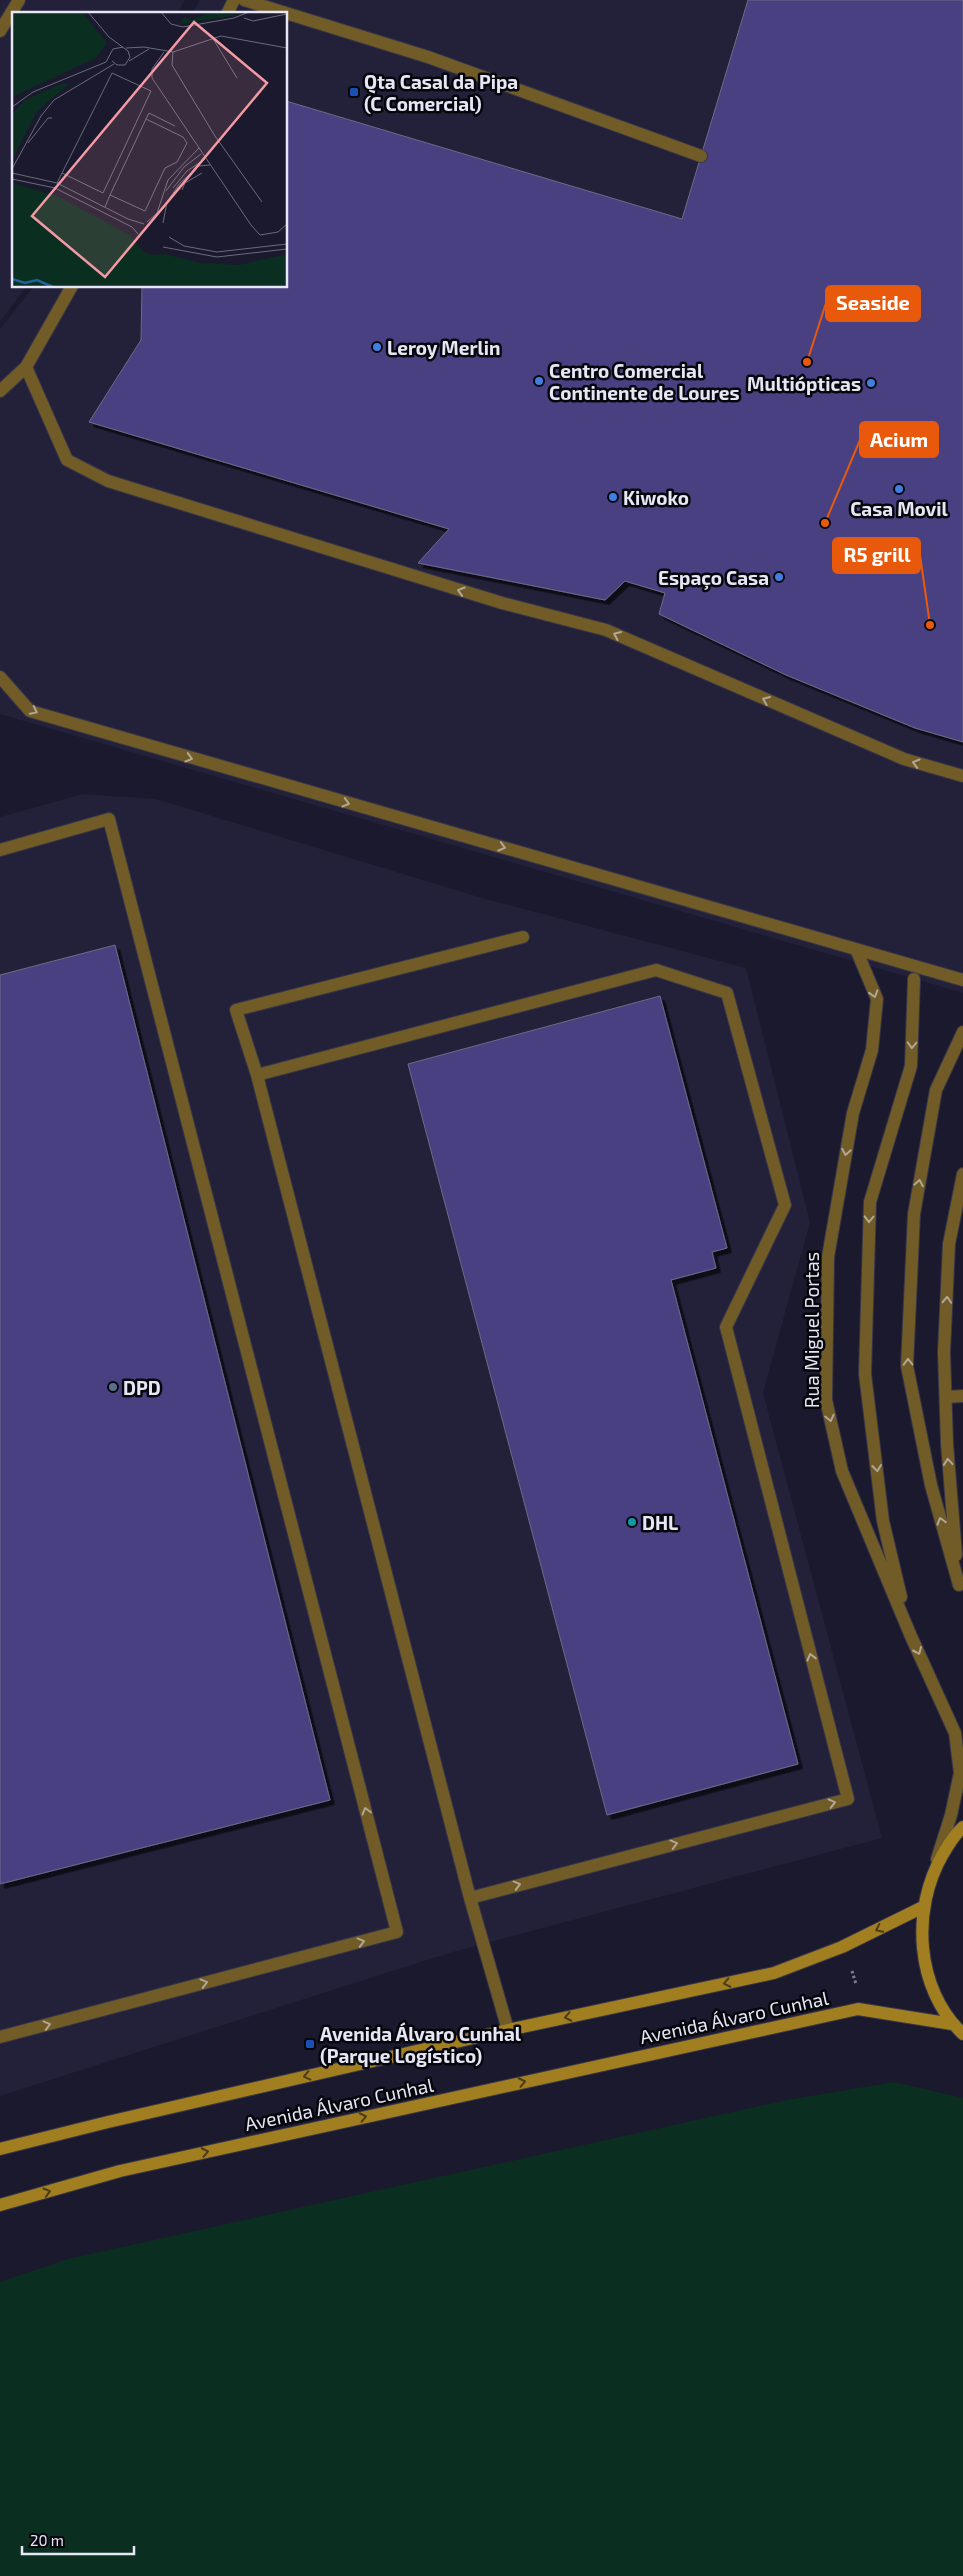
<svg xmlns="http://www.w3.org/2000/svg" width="963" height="2576" font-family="'Exo 2',sans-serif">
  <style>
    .built { fill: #23203a }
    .green { fill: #0a2f21 }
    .building { fill: #483f82; stroke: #6d6c85; filter: url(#shadow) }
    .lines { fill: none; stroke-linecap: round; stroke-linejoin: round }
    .lane-casing { stroke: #373649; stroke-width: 14 }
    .secondary-casing { stroke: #373649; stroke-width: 14 }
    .path { stroke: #7f7e8f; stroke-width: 3; stroke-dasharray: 2.5 2.5; stroke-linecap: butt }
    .lane { stroke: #715b26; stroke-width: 12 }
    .secondary { stroke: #a17e1f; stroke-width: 12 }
    .oneway { stroke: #b1a797 }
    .oneway2 { stroke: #4c3c15 }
    .transit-dot { fill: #1a4fb4; stroke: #06060d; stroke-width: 2 }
    .shop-dot { fill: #3f7fe0; stroke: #06060d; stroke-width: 2 }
    .service-dot { fill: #5c6f8a; stroke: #06060d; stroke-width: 2 }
    .culture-dot { fill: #0f9aa8; stroke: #06060d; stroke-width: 2 }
    .labels { text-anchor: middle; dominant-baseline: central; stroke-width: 5; stroke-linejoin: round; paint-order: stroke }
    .poi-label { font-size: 19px; font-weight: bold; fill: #e6e6f4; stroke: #06060d; text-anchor: start }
    .street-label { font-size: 19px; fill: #e6e6f4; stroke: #06060d }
    .inset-river { fill: none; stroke: #1e6499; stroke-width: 2.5 }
    .inset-road { fill: none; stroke: #6c6b7d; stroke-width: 1 }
    .view { fill: #f49aa5; fill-opacity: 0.15; stroke: #f49aa5; stroke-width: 2.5 }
    .inset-edge { fill: none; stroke: #e6e6f4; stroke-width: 2.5 }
    .leader { fill: none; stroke: #e8590c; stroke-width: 2 }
    .callout-dot { fill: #e8590c; stroke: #06060d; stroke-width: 2 }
    .callout { fill: #e8590c; stroke: #e8590c; stroke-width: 2 }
    .callout-label { font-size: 20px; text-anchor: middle; font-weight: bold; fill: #fff }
  </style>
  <defs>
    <filter id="shadow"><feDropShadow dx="4.5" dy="4.5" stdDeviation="0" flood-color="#0009"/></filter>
  </defs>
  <rect width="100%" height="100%" fill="#1b192d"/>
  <!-- built -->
  <path class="built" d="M0 0H185L177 14H14V286H27L0 322Z
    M200 0H963V993L0 714V329L34 286H286V14H192Z
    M83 794 156 799 479 897 746 968 810 1222 763 1393 882 1838 449 1953 0 2096V817Z"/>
  <!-- green -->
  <path class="green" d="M894 2082 963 2098V2576H0V2282L68 2259 787 2100Z"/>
  <!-- building -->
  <path class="building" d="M748 0H963V742L915 728 786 675 659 614 665 593 625 581 605 600 418 563 449 529 89 422 141 340 142 286H286V101L682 219Z
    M115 945 330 1800 0 1884V975Z
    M660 996 727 1248 712 1252 716 1268 671 1280 798 1764 607 1815 408 1064Z"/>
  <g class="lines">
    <!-- lane casing -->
    <g class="lane-casing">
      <path id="lane" d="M244 0 428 57 701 156
        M227 14 234 0
        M0 31 19 0
        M26 367 67 460 108 481 502 603 606 630 904 759 963 776
        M0 391 26 367 72 286
        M0 677 30 711 963 980
        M0 850 109 819 397 1932 0 2037
        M856 949 877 999 872 1050 853 1113 828 1257 826 1400 842 1471 910 1634 955 1733 960 1773 951 1815 937 1859
        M257 1075 236 1010 523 937
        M946 1397 963 1396
        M956 1555 947 1444 944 1352 949 1244 963 1174
        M959 1585 931 1485 907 1366 914 1214 936 1090 963 1032
        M901 1597 883 1521 865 1374 870 1202 911 1066 914 979
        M470 1898 848 1799 726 1327 785 1205 727 993 656 970 257 1075 470 1898 508 2030"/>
    </g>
    <!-- secondary casing -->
    <g class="secondary-casing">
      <path id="secondary" d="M963 1827C954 1835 949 1844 943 1854 911 1909 915 1989 963 2034
        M0 2149 108 2122 508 2030 774 1973 842 1947 923 1907
        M0 2205 120 2171 858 2009 952 2024"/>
    </g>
    <!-- path -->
    <path class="path" d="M852 1971 856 1984"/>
    <!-- lane -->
    <use href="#lane" class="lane"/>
    <!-- secondary -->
    <use href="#secondary" class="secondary"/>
  </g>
  <!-- one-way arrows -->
  <defs><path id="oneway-chevron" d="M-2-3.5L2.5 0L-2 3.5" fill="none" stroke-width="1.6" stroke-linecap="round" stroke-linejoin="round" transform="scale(1.25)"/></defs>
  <g class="oneway">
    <use href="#oneway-chevron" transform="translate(461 591) rotate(-163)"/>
    <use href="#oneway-chevron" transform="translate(617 635) rotate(-156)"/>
    <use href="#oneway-chevron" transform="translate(766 700) rotate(-157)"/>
    <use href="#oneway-chevron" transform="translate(34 711) rotate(26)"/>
    <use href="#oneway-chevron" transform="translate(189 758) rotate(16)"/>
    <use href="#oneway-chevron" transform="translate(916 763) rotate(-164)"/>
    <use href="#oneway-chevron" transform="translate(346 803) rotate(16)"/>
    <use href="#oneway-chevron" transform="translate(502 847) rotate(16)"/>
    <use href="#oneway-chevron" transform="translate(874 994) rotate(73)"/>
    <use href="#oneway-chevron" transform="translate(912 1045) rotate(92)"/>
    <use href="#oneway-chevron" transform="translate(846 1152) rotate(100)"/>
    <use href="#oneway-chevron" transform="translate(919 1183) rotate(-80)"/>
    <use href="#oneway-chevron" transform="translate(869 1219) rotate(91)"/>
    <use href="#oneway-chevron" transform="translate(947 1300) rotate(-87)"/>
    <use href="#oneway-chevron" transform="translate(908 1362) rotate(-91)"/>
    <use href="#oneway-chevron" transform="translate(830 1418) rotate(77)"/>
    <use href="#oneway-chevron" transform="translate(948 1462) rotate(-95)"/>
    <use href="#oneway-chevron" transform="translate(877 1468) rotate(83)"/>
    <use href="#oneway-chevron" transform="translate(941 1521) rotate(-106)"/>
    <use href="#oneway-chevron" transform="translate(918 1651) rotate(66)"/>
    <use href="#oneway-chevron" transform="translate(811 1657) rotate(-104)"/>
    <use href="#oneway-chevron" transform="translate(832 1803) rotate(-15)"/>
    <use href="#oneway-chevron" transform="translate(366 1811) rotate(-105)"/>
    <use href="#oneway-chevron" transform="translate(674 1844) rotate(-15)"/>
    <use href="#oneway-chevron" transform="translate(517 1885) rotate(-15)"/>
    <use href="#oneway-chevron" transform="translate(361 1942) rotate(-15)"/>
    <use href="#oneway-chevron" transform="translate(204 1983) rotate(-15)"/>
    <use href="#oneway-chevron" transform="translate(47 2025) rotate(-15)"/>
  </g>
  <g class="oneway2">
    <use href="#oneway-chevron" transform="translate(879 1929) rotate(154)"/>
    <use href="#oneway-chevron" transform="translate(727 1983) rotate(168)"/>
    <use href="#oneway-chevron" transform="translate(568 2017) rotate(168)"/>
    <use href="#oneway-chevron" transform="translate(307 2076) rotate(167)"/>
    <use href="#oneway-chevron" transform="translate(522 2082) rotate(-12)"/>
    <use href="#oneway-chevron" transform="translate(363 2117) rotate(-12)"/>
    <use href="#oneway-chevron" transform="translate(205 2152) rotate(-12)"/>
    <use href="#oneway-chevron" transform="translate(47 2192) rotate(-16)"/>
  </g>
  <!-- markers -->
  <g class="transit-dot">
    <rect x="349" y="87" width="10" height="10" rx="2.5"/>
    <rect x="305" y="2039" width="10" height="10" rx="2.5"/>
  </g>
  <g class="shop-dot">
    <circle cx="377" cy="347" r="5"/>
    <circle cx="539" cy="381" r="5"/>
    <circle cx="871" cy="383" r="5"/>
    <circle cx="899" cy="489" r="5"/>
    <circle cx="613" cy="497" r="5"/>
    <circle cx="779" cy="577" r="5"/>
  </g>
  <circle class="service-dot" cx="113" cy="1387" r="5"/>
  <circle class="culture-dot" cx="632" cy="1522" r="5"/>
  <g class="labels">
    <!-- poi labels -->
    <g class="poi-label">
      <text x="364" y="81">Qta Casal da Pipa<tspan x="364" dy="22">(C Comercial)</tspan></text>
      <text x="387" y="347">Leroy Merlin</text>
      <text x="549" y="370">Centro Comercial<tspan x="549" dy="22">Continente de Loures</tspan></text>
      <text x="861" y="383" text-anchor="end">Multiópticas</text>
      <text x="623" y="497">Kiwoko</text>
      <text x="899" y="508" text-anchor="middle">Casa Movil</text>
      <text x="769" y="577" text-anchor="end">Espaço Casa</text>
      <text x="123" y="1387">DPD</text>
      <text x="642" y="1522">DHL</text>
      <text x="320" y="2033">Avenida Álvaro Cunhal<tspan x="320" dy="22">(Parque Logístico)</tspan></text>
    </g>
    <!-- street labels -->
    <g class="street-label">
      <text transform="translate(811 1330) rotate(-90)">Rua Miguel Portas</text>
      <text transform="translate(734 2017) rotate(-12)">Avenida Álvaro Cunhal</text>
      <text transform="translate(339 2104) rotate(-12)">Avenida Álvaro Cunhal</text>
    </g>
  </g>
  <!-- overview -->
  <g transform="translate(12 12)">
    <rect width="275" height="275" fill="#1b192d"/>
    <path d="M0 0H70L95 31 84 46 0 85ZM199 0 226 3 168 12 172 5 179 8ZM49 72H57L25 99 0 148V103L13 88ZM0 171 45 184 118 223 131 240 140 243 153 242 189 251 227 253 275 242V275H0Z" fill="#0a2f21"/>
    <path class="inset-river" d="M0 267 13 271 25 268 41 275"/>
    <path class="inset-road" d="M76 0 97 25 116 39 118 45 113 53H105L100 49M149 0 159 12 171 15 222 6 237 0M232 6 241 9 275 2M200 25 225 66M114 36 132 35 161 40 209 24 275 36M152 40 140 57V66L239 213 248 223 266 220 275 212M161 40 160 53 203 124 250 190M117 49 137 37M0 95 21 80 94 50 101 37 111 35M134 107 137 101 163 114M16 131 36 106H40M0 157 29 104 42 88 102 52M0 161 45 171 116 207 132 212M0 167 43 176 120 215 126 222M45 171 100 61 139 79 91 181 50 161M161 176 175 159 193 147M170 178 173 171 190 161M154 179 172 155 189 142M93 195 98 183 134 107 171 125 175 131 165 150 153 156 133 199 98 183M135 210 145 201 156 168 187 136M151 211 155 190 168 171 187 154 198 153M157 225 172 234 205 240 275 232M151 235 205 245 275 237"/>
    <path class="view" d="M182 10 255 71 93 265 20 204Z"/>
    <rect width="275" height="275" class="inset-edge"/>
  </g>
  <!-- callouts -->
  <path class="leader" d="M807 362L826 303M825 523L860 440M930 625L920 555"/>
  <g class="callout-dot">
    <circle cx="807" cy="362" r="5"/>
    <circle cx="825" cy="523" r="5"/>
    <circle cx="930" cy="625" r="5"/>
  </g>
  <g class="callout">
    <rect x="826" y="286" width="94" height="35" rx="5"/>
    <rect x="860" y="422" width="78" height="35" rx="5"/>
    <rect x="833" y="538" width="87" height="35" rx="5"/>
  </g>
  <g class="callout-label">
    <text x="873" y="310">Seaside</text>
    <text x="899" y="447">Acium</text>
    <text x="877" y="562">R5 grill</text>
  </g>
  <!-- scale -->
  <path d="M22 2546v8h112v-8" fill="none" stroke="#e6e6f4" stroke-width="2.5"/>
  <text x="30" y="2546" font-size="15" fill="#e6e6f4" stroke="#06060d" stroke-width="4" paint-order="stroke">20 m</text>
</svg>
